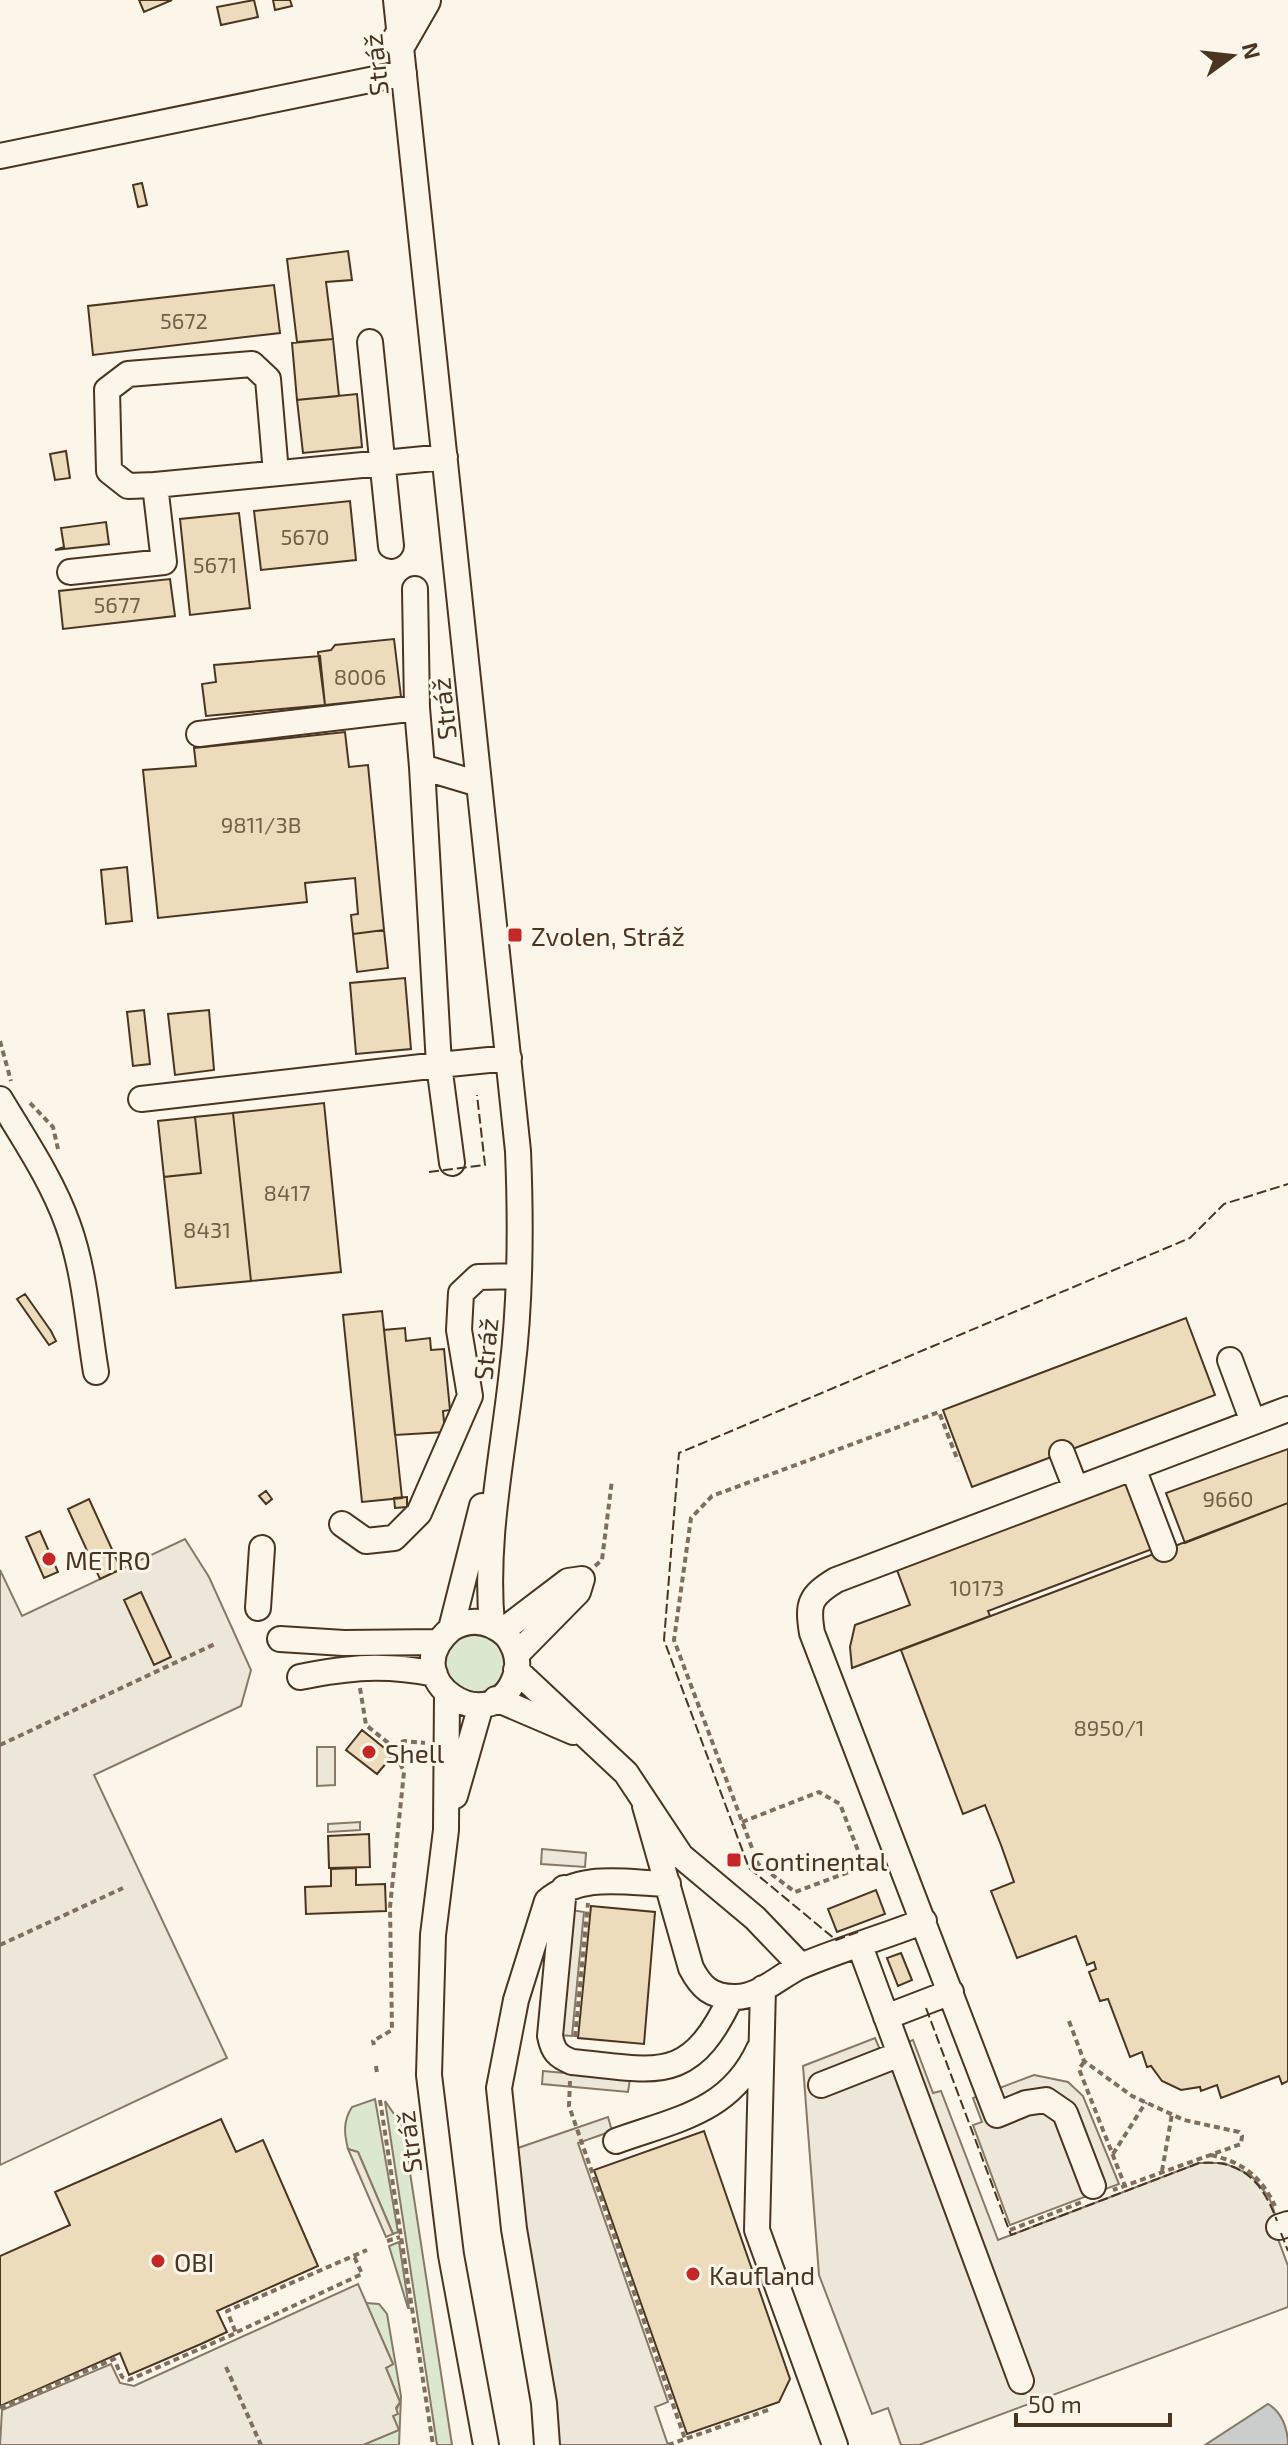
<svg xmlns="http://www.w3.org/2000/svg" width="1288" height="2445" font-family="'Exo 2',sans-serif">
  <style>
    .green { fill: #dce7d0; stroke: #887966; stroke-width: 2 }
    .parking { fill: #ede7d9; stroke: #887966; stroke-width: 2 }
    .water { fill: #c9cecd; stroke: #887966; stroke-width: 2 }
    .building { fill: #ecdcbc; stroke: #4a3520; stroke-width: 2 }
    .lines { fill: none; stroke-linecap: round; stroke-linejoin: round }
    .minor-casing { stroke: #4a3520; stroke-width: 28 }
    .highway-casing { stroke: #4a3520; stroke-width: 38 }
    .path { stroke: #7f6f5c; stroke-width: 4; stroke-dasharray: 6 4; stroke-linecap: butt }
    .minor { stroke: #fbf6e9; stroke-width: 24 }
    .highway { stroke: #fbf6e9; stroke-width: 34 }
    .fence { stroke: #4a3520; stroke-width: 2; stroke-dasharray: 10 4; stroke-linecap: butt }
    .poi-dot { fill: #c62828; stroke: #fbf6e9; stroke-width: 3 }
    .labels { text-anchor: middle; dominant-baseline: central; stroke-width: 6; stroke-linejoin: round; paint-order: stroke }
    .number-label { font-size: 22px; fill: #725f47 }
    .street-label { font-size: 26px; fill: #4a3520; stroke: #fbf6e9 }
    .poi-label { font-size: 26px; fill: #4a3520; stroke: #fbf6e9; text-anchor: start }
  </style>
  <rect width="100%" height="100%" fill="#fbf6e9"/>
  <!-- green -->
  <path class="green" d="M445 1663a30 30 0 1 1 60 0a30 30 0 1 1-60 0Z
    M375 2099 398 2232 393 2234 358 2152 348 2149C344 2133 343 2121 352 2107Z
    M385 2101 403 2127 452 2445H437Z
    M399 2242 409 2308H408L389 2246Z
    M366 2303 379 2304 387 2314 401 2396 399 2445H363L398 2430 393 2416 400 2402 386 2368 393 2364Z"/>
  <!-- parking -->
  <path class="parking" d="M185 1539 209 1577 251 1670 241 1706 94 1775 227 2058 0 2165V1570L22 1616Z
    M317 1747H335V1785L317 1786Z
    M360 1822V1830L328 1832V1824Z
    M542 1849 586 1853 585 1867 541 1864Z
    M571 1910 584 1912 572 2036 559 2035Z
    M875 2038 881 2052 913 2040 933 2093 941 2091 998 2240 1199 2163H1224L1251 2175 1269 2197 1283 2237 1278 2239 1288 2266V2307L919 2445H901L888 2408 872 2414 819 2275 803 2066Z
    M543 2071 630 2079 628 2092 542 2084Z
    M1034 2075 1068 2082 1083 2096 1119 2184 1010 2225 973 2125 982 2122 973 2098Z
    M608 2117 612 2131 578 2143 668 2402 655 2407 668 2445H557L515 2149Z
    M348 2149 358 2152 393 2234 386 2237Z
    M358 2284 393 2364 386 2368 400 2402 396 2408 398 2414 393 2416 399 2430 363 2445H0L2 2410 111 2364 120 2383 134 2386Z"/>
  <!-- water -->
  <path class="water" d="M1268 2404C1282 2412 1288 2429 1288 2445H1205Z"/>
  <!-- building -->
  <path class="building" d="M139 0H172L144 12Z
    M254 0 258 17 221 25 217 7Z
    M273 0H290L292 6 275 10Z
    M142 183 147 205 138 207 133 185Z
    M348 251 352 280 326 282 333 339 297 342 287 259Z
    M274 285 280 333 93 355 88 306Z
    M333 339 339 396 297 400 292 343Z
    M357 394 362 447 303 453 297 400Z
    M66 451 70 478 55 480 50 454Z
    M350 501 356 560 261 570 254 511Z
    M239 513 250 608 190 615 180 519Z
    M106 522 109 544 55 550 64 547 61 528Z
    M170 579 175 616 63 629 59 591Z
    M394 639 401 697 325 705 318 652 331 650 335 645Z
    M320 656 325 705 206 716 202 684 216 682 214 665Z
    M345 732 349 767 368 765 384 930 353 934 351 915 358 914 355 878 305 883 307 902 158 918 143 770 196 766 194 748Z
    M127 867 132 921 106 924 101 870Z
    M384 930 388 968 357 972 353 934Z
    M405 978 411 1049 356 1054 350 983Z
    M144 1010 150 1064 133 1066 127 1012Z
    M209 1010 214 1070 175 1075 168 1014Z
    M324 1103 341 1272 251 1281 233 1113Z
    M233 1113 251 1281 176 1288 164 1177 201 1173 195 1117Z
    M195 1117 201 1173 164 1177 158 1121Z
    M25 1294 51 1331 56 1341 49 1345 17 1299Z
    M382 1311 402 1498 362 1502 343 1315Z
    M1186 1318 1215 1395 972 1487 943 1410Z
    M405 1328 406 1341 430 1338 431 1350 444 1349 450 1410 443 1411 445 1432 395 1435 384 1330Z
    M1288 1449V1503L1185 1543 1166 1493Z
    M1129 1481 1155 1548 988 1611 990 1616 852 1668 850 1647 855 1625 910 1605 897 1570Z
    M266 1491 272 1499 266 1504 259 1496Z
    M407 1497V1507L395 1508 394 1498Z
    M89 1499 121 1569 100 1579 68 1509Z
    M1288 1503V2081L1282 2084 1279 2076 1221 2098 1217 2085 1201 2091 1200 2087 1181 2090 1162 2081 1151 2066 1147 2067 1142 2052 1130 2057 1108 1999 1100 2001 1089 1972 1096 1969 1094 1962 1087 1965 1076 1936 1017 1958 991 1891 1014 1882 1001 1845 985 1805 963 1814 901 1650Z
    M40 1531 58 1572 44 1578 26 1537Z
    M141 1592 171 1657 154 1665 124 1600Z
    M362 1730 393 1755 377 1774 346 1750Z
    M369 1834 370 1867 329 1868 328 1836Z
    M356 1868V1885L385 1884 386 1911 306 1914 305 1887 331 1886V1869Z
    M876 1890 885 1914 837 1932 828 1909Z
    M591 1906 655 1912 644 2044 578 2038Z
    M901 1953 912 1980 898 1986 887 1958Z
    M221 2119 236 2152 263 2140 318 2266 217 2311 227 2332 201 2344 129 2375 120 2353 0 2406V2256L70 2225 55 2192Z
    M704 2131 790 2379 779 2402 687 2434 594 2170Z"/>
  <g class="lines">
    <!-- minor casing -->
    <g class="minor-casing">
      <path id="minor" d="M396 0 518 1151C521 1224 521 1298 512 1371 503 1456 484 1539 492 1625
        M0 156 404 73
        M370 342 391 546
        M276 473 268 379 252 364 128 374 107 390 109 471 128 486 155 485 445 457
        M70 572 164 562 155 485
        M415 589 417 708 422 767
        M199 734 417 708
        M479 784 422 767 439 1065 509 1058
        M0 1099C24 1139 52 1180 68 1225 85 1272 88 1324 96 1372
        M141 1099 439 1065 452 1163
        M1230 1360 1253 1422
        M1062 1453 1076 1489
        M1133 1468 1164 1549
        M342 1524 366 1541 394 1538 419 1513 470 1396 459 1330 461 1293 478 1277 518 1276
        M258 1608 262 1548
        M451 1629C471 1617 490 1620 507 1636 516 1648 520 1662 515 1677 492 1743 392 1679 451 1629L482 1506
        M502 1631 568 1581 582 1579 578 1592 516 1655
        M280 1639 344 1643 439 1642
        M516 1670 626 1773 681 1856 755 1918 801 1966
        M300 1677C350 1667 384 1664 435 1674
        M447 1694 446 1830 433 1935 429 2075 451 2255 486 2445
        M496 1699 573 1732
        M455 1796 481 1705
        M645 1806 691 1968C701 1987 711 1997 734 1997 759 1998 779 1976 801 1966 841 1949 884 1937 924 1921
        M564 1888 550 2036C553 2051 557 2056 572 2062 658 2070 689 2086 731 1997
        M860 1946 1021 2381
        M763 1988 757 2230 835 2445
        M886 2017 951 1992
        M821 2085 900 2054
        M616 2141C677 2119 730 2112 759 2049
        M1093 2186 1065 2113 1046 2100 1026 2103 997 2115 812 1633C807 1603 810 1596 836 1580L1288 1409
        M1279 2227 1288 2224
        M547 2445 544 2403 514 2229 499 2088 516 2000 547 1901C582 1872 626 1883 668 1884"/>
    </g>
    <!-- highway casing -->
    <g class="highway-casing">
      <path id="highway" d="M400 40 423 0"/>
    </g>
    <!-- path -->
    <path class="path" d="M0 1041 11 1081
      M30 1103 53 1127 58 1149
      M595 1566 602 1560 612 1480
      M360 1688 366 1725 392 1746 404 1772 390 1907 392 2030 373 2041 374 2045
      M0 1745 217 1643
      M392 1746 404 1741 425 1743
      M742 1822 819 1792 840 1804 864 1866
      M876 1862 795 1892 758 1864 674 1640 691 1518 712 1496 939 1412 958 1461
      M0 1945 123 1888
      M1069 2021 1084 2061 1132 2096 1184 2120 1239 2132 1242 2136 1241 2144 1113 2190
      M575 2037 588 1903
      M1084 2062 1079 2069 1125 2186
      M376 2066 377 2073
      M570 2081 569 2106 685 2439
      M380 2100 433 2445
      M1113 2154 1146 2102
      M1211 2155C1242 2162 1261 2176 1275 2206
      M1162 2171 1172 2114
      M1010 2230 1082 2202
      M387 2241 400 2237
      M237 2332 362 2274 354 2256
      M226 2367 261 2445
      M0 2408 114 2359 122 2377 129 2380 236 2333 227 2311 367 2250
      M668 2445 768 2410"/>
    <!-- minor -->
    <use href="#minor" class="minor"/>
    <!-- highway -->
    <use href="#highway" class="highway"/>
    <!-- fence -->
    <path class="fence" d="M429 1172 485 1165 477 1095
      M858 1932 836 1940 749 1868 664 1640 679 1453 1190 1238 1224 1204 1288 1184
      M926 2008 1011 2235 1199 2163C1243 2159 1263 2183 1277 2221
      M1281 2233 1288 2251"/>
  </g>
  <!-- markers -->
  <g class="poi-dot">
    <rect x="507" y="927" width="16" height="16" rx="4"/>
    <circle cx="49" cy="1559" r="8"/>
    <circle cx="369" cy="1752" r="8"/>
    <rect x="726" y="1852" width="16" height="16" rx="4"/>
    <circle cx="158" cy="2261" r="8"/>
    <circle cx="693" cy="2274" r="8"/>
  </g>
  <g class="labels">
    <!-- number labels -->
    <g class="number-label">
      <text x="184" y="320">5672</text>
      <text x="305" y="536">5670</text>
      <text x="215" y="564">5671</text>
      <text x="117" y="604">5677</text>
      <text x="360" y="676">8006</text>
      <text x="261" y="824">9811/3B</text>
      <text x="287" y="1192">8417</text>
      <text x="207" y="1229">8431</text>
      <text x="1228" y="1498">9660</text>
      <text x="977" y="1587">10173</text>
      <text x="1109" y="1727">8950/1</text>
    </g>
    <!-- street labels -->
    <g class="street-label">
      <text transform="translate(375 65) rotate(-96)">Stráž</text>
      <text transform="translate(443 709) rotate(-96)">Stráž</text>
      <text transform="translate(485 1349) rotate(-84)">Stráž</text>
      <text transform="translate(408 2142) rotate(-97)">Stráž</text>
    </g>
    <!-- poi labels -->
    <g class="poi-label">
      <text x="531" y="935">Zvolen, Stráž</text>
      <text x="65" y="1559">METRO</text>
      <text x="385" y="1752">Shell</text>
      <text x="750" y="1860">Continental</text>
      <text x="174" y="2261">OBI</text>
      <text x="709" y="2274">Kaufland</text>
    </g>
  </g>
  <!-- north arrow -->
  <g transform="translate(1232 56) rotate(75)" stroke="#fbf6e9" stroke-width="6" paint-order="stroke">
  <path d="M0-6L14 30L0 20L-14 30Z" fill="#4a3520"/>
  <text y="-12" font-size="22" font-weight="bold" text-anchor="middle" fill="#4a3520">N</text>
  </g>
  <!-- scale -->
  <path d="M1016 2413v12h154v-12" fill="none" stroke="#4a3520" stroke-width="4"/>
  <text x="1028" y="2413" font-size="24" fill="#4a3520" stroke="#fbf6e9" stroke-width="6" paint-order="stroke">50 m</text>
</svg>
